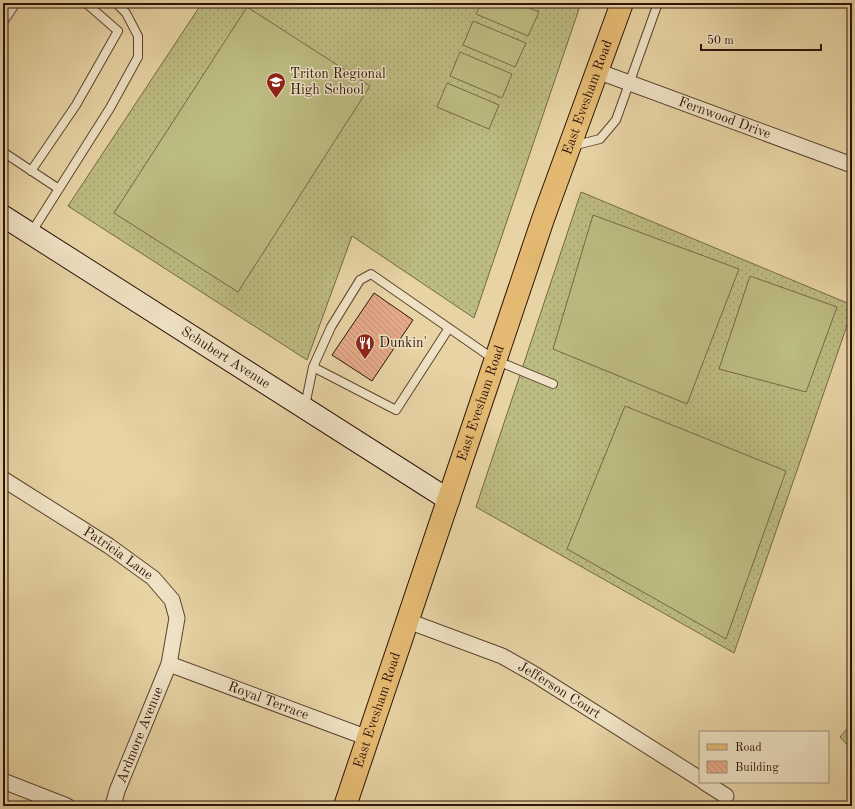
<svg xmlns="http://www.w3.org/2000/svg" width="855" height="809" font-family="'Old Standard TT',serif">
  <style>
    .grass { fill: url(#grass-dots); stroke: #756846 }
    .forest { fill: url(#forest-firs); stroke: #756846 }
    .garden { fill: #bcbb81; stroke: #756846 }
    .building { fill: url(#building-back-hatch); stroke: #2e140a }
    .lines { fill: none; stroke-linecap: round; stroke-linejoin: round }
    .lane-casing { stroke: #5c4430; stroke-width: 10 }
    .street-casing { stroke: #5c4430; stroke-width: 17 }
    .secondary-casing { stroke: #2e140a; stroke-width: 23 }
    .primary-casing { stroke: #2e140a; stroke-width: 24 }
    .lane { stroke: #efe2c4; stroke-width: 8 }
    .street { stroke: #efe2c4; stroke-width: 15 }
    .secondary { stroke: #efe2c4; stroke-width: 21 }
    .primary { stroke: #e4ba72; stroke-width: 22 }
    .labels { text-anchor: middle; dominant-baseline: central; stroke-width: 3; stroke-linejoin: round; paint-order: stroke }
    .poi-label { font-size: 14px; fill: #2e140a; stroke: #efe2c4; text-anchor: start }
    .street-label { font-size: 14px; fill: #2e140a; stroke: #efe2c4 }
  </style>
  <defs>
    <pattern id="grass-dots" width="8" height="8" patternUnits="userSpaceOnUse"><rect width="8" height="8" fill="#bcbb81"/><path d="M2 2h.1M6 6h.1" fill="none" stroke="#a2a06e" stroke-width="1.8" stroke-linecap="round"/></pattern>
    <pattern id="forest-firs" width="22" height="20" patternUnits="userSpaceOnUse"><rect width="22" height="20" fill="#bcbb81"/><path d="M5 1l3.5 6h-7zM16 11l3.5 6h-7z" fill="#a2a06e"/></pattern>
    <pattern id="building-back-hatch" width="6" height="6" patternUnits="userSpaceOnUse"><rect width="6" height="6" fill="#e5aa88"/><path d="M-1 5l2 2M0 0l6 6M5-1l2 2" fill="none" stroke="#c59174"/></pattern>
  </defs>
  <rect width="100%" height="100%" fill="#e7d3a4"/>
  <filter id="stains"><feTurbulence type="fractalNoise" baseFrequency=".005" numOctaves="4"/><feColorMatrix values="0 0 0 0 .2 0 0 0 0 .09 0 0 0 0 .02 0 0 0 .5 -.17"/></filter>
  <radialGradient id="worn" r=".72"><stop offset=".6" stop-color="#630" stop-opacity="0"/><stop offset="1" stop-color="#630" stop-opacity=".3"/></radialGradient>
  <!-- grass -->
  <path class="grass" d="M202 3H581L474 318 352 236 307 360 68 206Z
    M581 192 852 305V311L734 653 476 507Z"/>
  <!-- forest -->
  <path class="forest" d="M852 723V750L840 737Z"/>
  <!-- garden -->
  <path class="garden" d="M481 3H518L539 12 528 36 476 14Z
    M247 7 370 86 238 292 114 213Z
    M473 21 526 43 515 67 463 45Z
    M460 52 512 74 502 98 450 76Z
    M447 83 499 105 489 129 437 107Z
    M593 215 739 269 687 404 553 349Z
    M750 276 837 307 806 392 719 369Z
    M625 406 786 471 726 639 567 549Z"/>
  <!-- building -->
  <path class="building" d="M374 293 413 320 372 381 332 355Z"/>
  <g class="lines">
    <!-- lane casing -->
    <g class="lane-casing">
      <path id="lane" d="M3 22 16 3
        M572 146 600 139 616 120 658 3
        M3 152 59 189
        M31 171 76 105 118 31 87 4 84 3
        M31 233 110 108 138 57V36L126 13 116 3
        M313 367 396 410 449 328
        M305 406 313 367 331 327 360 280 371 274 495 360 553 384"/>
    </g>
    <!-- street casing -->
    <g class="street-casing">
      <g id="street">
        <path id="s1" d="M597 71 852 165"/>
        <path id="s2" d="M3 479 109 546 153 578 172 600 177 618 169 664 117 791 113 806"/>
        <path id="s3" d="M408 621 502 656 534 674 700 779"/>
        <path id="s4" d="M169 664 368 738"/>
        <path d="M3 781 67 806"/>
        <path d="M704 782 726 796"/>
      </g>
    </g>
    <!-- secondary casing -->
    <g class="secondary-casing">
      <g id="secondary">
        <path id="s5" d="M3 216 449 500"/>
      </g>
    </g>
    <!-- primary casing -->
    <g class="primary-casing">
      <g id="primary">
        <path id="s6" d="M345 806 543 219 622 3"/>
      </g>
    </g>
    <!-- lane -->
    <use href="#lane" class="lane"/>
    <!-- street -->
    <use href="#street" class="street"/>
    <!-- secondary -->
    <use href="#secondary" class="secondary"/>
    <!-- primary -->
    <use href="#primary" class="primary"/>
  </g>
  <!-- icons -->
  <defs>
    <g id="school-pin" transform="scale(1)"><path d="M0 17L-7.5 6A9.5 9.5 0 1 1 7.5 6Z" fill="#8f2418" stroke="#efe2c4"/><path d="M0-5L7-2L0 1L-7-2ZM-4 1L0 2.5L4 1V4Q0 6-4 4Z" fill="#fff"/></g>
    <g id="restaurant-pin" transform="scale(1)"><path d="M0 17L-7.5 6A9.5 9.5 0 1 1 7.5 6Z" fill="#8f2418" stroke="#efe2c4"/><path d="M-5-6h1v4h1v-4h1v4h1v-4h1v5L-1.5 .5V6h-2V.5L-5-1ZM5-6V6H3V1.5H1.5Q1.5-4 5-6Z" fill="#fff"/></g>
  </defs>
  <g fill-rule="evenodd">
    <use href="#school-pin" x="276" y="82"/>
    <use href="#restaurant-pin" x="365" y="343"/>
  </g>
  <g class="labels">
    <!-- poi labels -->
    <g class="poi-label">
      <text x="290" y="74">Triton Regional<tspan x="290" dy="16">High School</tspan></text>
      <text x="379" y="343">Dunkin'</text>
    </g>
    <!-- street labels -->
    <g class="street-label">
      <text stroke="none"><textPath href="#s6" startOffset="749">East Evesham Road</textPath></text>
      <text stroke="none"><textPath href="#s1" startOffset="136">Fernwood Drive</textPath></text>
      <text stroke="none"><textPath href="#s5" startOffset="264">Schubert Avenue</textPath></text>
      <text stroke="none"><textPath href="#s6" startOffset="425">East Evesham Road</textPath></text>
      <text stroke="none"><textPath href="#s2" startOffset="137">Patricia Lane</textPath></text>
      <text stroke="none"><textPath href="#s3" startOffset="167">Jefferson Court</textPath></text>
      <text stroke="none"><textPath href="#s4" startOffset="106">Royal Terrace</textPath></text>
      <text stroke="none"><textPath href="#s6" startOffset="101">East Evesham Road</textPath></text>
      <text transform="translate(140 735) rotate(-68)">Ardmore Avenue</text>
    </g>
  </g>
  <!-- margin -->
  <rect width="855" height="809" fill="none" stroke="#e7d3a4" stroke-width="16"/>
  <rect x="4" y="4" width="847" height="801" fill="none" stroke="#2e140a" stroke-width="2"/>
  <rect x="8" y="8" width="839" height="793" fill="none" stroke="#2e140a"/>
  <!-- legend -->
  <rect x="699" y="731" width="130" height="52" fill="#efe2c4" stroke="#a2907a"/>
  <rect x="707" y="744" width="20" height="6" fill="#e4ba72" stroke="#a2907a"/>
  <text x="735" y="751" font-size="12" fill="#2e140a">Road</text>
  <rect x="707" y="761" width="20" height="12" fill="url(#building-back-hatch)" stroke="#a2907a"/>
  <text x="735" y="771" font-size="12" fill="#2e140a">Building</text>
  <!-- scale -->
  <path d="M701 44v6h120v-6" fill="none" stroke="#2e140a" stroke-width="2"/>
  <text x="707" y="44" font-size="12" fill="#2e140a" stroke="#efe2c4" stroke-width="3" paint-order="stroke">50 m</text>
  <rect width="100%" height="100%" filter="url(#stains)"/>
  <rect width="100%" height="100%" fill="url(#worn)"/>
</svg>
